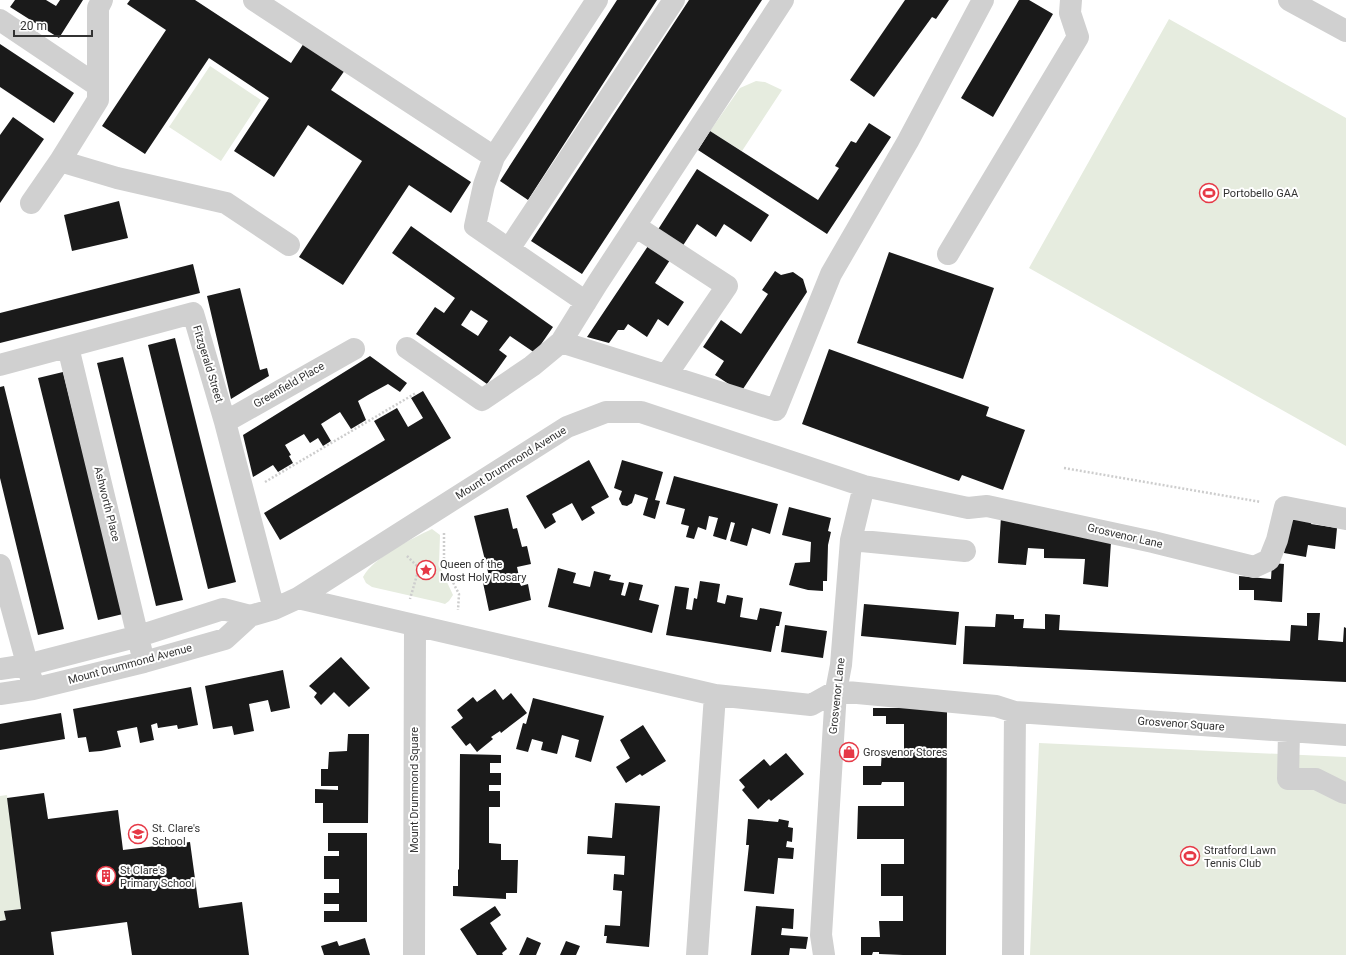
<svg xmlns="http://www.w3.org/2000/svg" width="1346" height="955" font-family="Roboto,sans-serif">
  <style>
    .green { fill: #e6ecdf }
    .building { fill: #1a1a1a; fill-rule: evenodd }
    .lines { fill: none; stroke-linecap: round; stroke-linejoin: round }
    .path { stroke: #cdcdcd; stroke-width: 2.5; stroke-dasharray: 2 2; stroke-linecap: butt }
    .minor { stroke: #d0d0d0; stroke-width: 22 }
    .labels { text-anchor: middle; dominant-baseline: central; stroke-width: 4; stroke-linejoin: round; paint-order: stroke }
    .poi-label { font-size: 11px; fill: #333; stroke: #fff; text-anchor: start }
    .street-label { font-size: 11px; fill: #333; stroke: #fff }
  </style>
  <rect width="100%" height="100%" fill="#fff"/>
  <!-- green -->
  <path class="green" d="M1169 19 1346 118V446L1029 268Z
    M210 66 261 100 221 161 169 127Z
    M756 81 765 82 782 90 742 151 710 131 740 88Z
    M432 529 440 535 439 565 453 595 449 601 445 604 438 602 372 587 366 583 363 577C374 557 411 539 432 529Z
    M1039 743 1346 757V955H1030Z
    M7 795 21 909 5 911 6 920 0 921V796Z"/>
  <!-- building -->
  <path class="building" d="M15 0H46L56 6 60 0H83L59 38 10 7Z
    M130 0H195L291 63 304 43 345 70 331 90 471 182 451 213 409 185 343 285 299 257 362 161 308 125 274 177 234 151 269 98 209 58 145 154 102 126 166 30 127 4Z
    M617 0H657L528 200 500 181Z
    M689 0H762L582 274 531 241Z
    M905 0H949L936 19 932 17 874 97 850 80Z
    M1019 0H1029L1053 14 993 117 961 98Z
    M0 44 74 93 54 123 0 87Z
    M13 117 44 139 0 203V135Z
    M869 123 891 137 827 234 698 150 710 131 818 200 839 168 835 166 851 141 856 143Z
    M697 169 769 215 751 242 724 224 716 237 697 224 682 247 657 231Z
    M119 201 128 238 72 251 64 215Z
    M411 226 553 327 535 353 510 336 499 350 507 356 487 384 416 334 435 307 444 313 455 298 392 253ZM471 310 488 321 478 336 461 325Z
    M648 246 670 260 655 283 684 302 668 326 658 319 647 337 628 324 624 330H618L609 343 587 337Z
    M889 252 994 288 963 379 857 343Z
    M193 264 200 293 0 343V313Z
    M775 271 781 275 793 272 803 279 807 292 741 392 715 375 724 361 703 347 721 320 741 334 768 294 762 290Z
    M240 288 260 370 267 368 269 376 231 399 207 296Z
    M175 338 236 582 208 589 148 345Z
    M829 349 989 407 986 416 1025 430 1003 490 962 475 959 481 802 424Z
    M370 356 407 383 400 392 388 384 368 395 358 401 366 420 351 429 340 412 321 424 331 441 323 446 318 438 310 443 304 434 285 445 291 455 289 456 293 463 278 472 273 465 253 477 243 435Z
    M123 357 183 600 156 606 97 363Z
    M63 372 123 614 98 620 38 378Z
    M4 386 64 629 38 635 0 478V387Z
    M423 391 451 438 280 540 264 513 385 440 374 421 397 408 408 427 423 418 411 398Z
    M589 460 609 497 591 507 595 513 582 521 572 503 552 514 556 522 545 529 526 496Z
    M622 460 663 472 655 500 660 501 655 519 643 515 648 498 635 494 632 503 627 506 622 505 619 499 622 491 614 488Z
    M674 476 778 504 770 534 752 528 747 546 730 541 735 523 731 522 726 540 713 536 718 518 709 516 706 530 698 527 694 539 686 537 689 526 681 524 685 509 666 504Z
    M789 507 831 518 828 531 831 532 828 545 827 581H823V591L808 590 789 585 795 563 810 562 811 542 782 535Z
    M508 508 513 529 517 528 522 547 527 546 531 564 517 567 521 586 528 584 531 600 489 611 482 578 489 576 474 516Z
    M1001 517 1111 542 1108 587 1083 584 1085 559 1044 558V549L1028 548 1026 565 998 563Z
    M1290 517 1312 521 1311 524 1337 528 1335 549 1308 545 1306 557 1284 553Z
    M1272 563 1284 564 1282 602 1254 600V590H1239V576L1271 579Z
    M558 568 576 573 573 583 590 587 594 571 611 575 609 580 624 583 621 595 625 596 629 582 643 585 639 600 659 605 652 633 548 607Z
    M700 581 720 584 717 602 725 604 727 595 743 598 740 617 757 620 760 608 782 612 779 626H776L771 652 666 635 675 586 689 588 686 609 692 610 694 598 697 599Z
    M864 604 959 612 956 645 861 636Z
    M1307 613H1320L1318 640 1343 642 1344 627 1346 628V682L963 664 965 626 995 627 996 614 1014 615V619H1024L1023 628 1045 629V614L1060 615 1059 630 1290 641 1291 625 1307 626Z
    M785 625 827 631 823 658 781 652Z
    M341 657 370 688 349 707 334 692 321 705 314 697 317 693 309 686Z
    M283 670 290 708 271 712 268 700 249 704 254 731 234 735 232 726 213 729 205 686Z
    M191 687 198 725 178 729 177 725 158 728 157 723 151 725 154 740 140 743 137 727 117 731 121 747 101 751 89 752 86 737 78 738 73 709Z
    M495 689 503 700 511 693 527 713 501 733 500 731 491 737 493 739 477 752 470 743 466 746 451 727 463 718 457 710 473 697 477 702Z
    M533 698 604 716 591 762 575 757 579 740 562 735 557 754 541 750 543 742 532 739 528 752 516 749 523 723 526 724Z
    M873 708H947L946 955H903L879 954V952H873L872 955H861V937H880L879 921H903V896H881V864H904V839H857L858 806H904V782H882L881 785H863V766H881L882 750H904V724H886V716H873Z
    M61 713 65 739 0 750V724Z
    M643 725 666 761 642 776 640 774 626 783 616 767 630 758 620 740Z
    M348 734H369L368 823H323V803H315V789L338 790V786H321V769H328L329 752 347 751Z
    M786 753 804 774 771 801 769 799 758 809 742 790 745 787 739 780 764 759 770 766Z
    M460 754 501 755V763H490V773H501V785H489V791H500V807H489V843L501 844V860H518L517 893H506V899L453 896V886H458V869L459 870Z
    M44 793 48 819 118 810 123 850 190 842 199 908 242 902 249 955H132L127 922 51 932 54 955H0V921L6 920 4 911 21 909 7 798Z
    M615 803 660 806 649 947 606 943 607 936H604L605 925 620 926 622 891 613 890 614 874 624 875 625 856 587 854 588 836 612 838Z
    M748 819 778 822 779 819 789 821 788 827 793 828 792 842 787 841 786 847 794 848 793 859 778 858 774 894 744 891 749 845H746Z
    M328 833H367V922H324V911H339V904H324V893H339V879H324V856H339V851H328Z
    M495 906 501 915 490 923 507 949 502 953 503 955H477L460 929Z
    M756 906 794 909 793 929 782 928 781 935 808 937 806 949 790 948 789 955H751Z
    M527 937 541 943 536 955H519Z
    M365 938 370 955H324L321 946 337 941 339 946Z
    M566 941 580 946 576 955H560Z"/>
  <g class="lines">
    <!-- path -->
    <path class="path" d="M1064 468 1261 502
      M265 482 416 393
      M444 533V565L459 594 458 610
      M407 556 419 568 410 599"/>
    <!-- minor -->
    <path class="minor" d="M102 0 98 8V100L60 161 117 178 226 203 289 245
      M254 0 494 157
      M1289 0 1346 31
      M0 20 98 86
      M31 203 60 161
      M635 226 727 286 667 374
      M509 249 674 0
      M948 254 1078 37 1070 13 1071 0
      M586 302 475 226 484 185 494 157 597 0
      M561 342 776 410 831 274 908 141 983 0
      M68 347 144 662
      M407 348 482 400 532 366 561 342 597 284 783 0
      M0 365 193 313 225 422 274 609
      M225 422 354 349
      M851 540 965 551
      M0 565 31 678
      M298 598 715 695 811 705 836 691 996 706 1015 712 1346 735
      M0 669 27 665 139 636 223 609 250 616
      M0 694 33 689 144 662 225 639 250 616 274 609 298 598 567 427 606 412H641L864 486 968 508 987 506 1153 542 1254 567 1269 560 1277 540 1285 507 1346 519
      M1289 732 1288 779H1316L1342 792 1346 793
      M414 955 415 626
      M697 955 715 695
      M824 955 821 935 836 691 841 665 851 540 864 486
      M1013 955 1015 712"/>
  </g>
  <!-- icons -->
  <defs>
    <g id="stadium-ring" transform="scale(1)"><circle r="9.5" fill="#fff" stroke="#e63946" stroke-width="1.5"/><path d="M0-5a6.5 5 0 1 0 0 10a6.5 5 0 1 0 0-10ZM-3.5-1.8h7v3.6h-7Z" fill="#e63946"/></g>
    <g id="sight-ring" transform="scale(1)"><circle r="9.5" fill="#fff" stroke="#e63946" stroke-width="1.5"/><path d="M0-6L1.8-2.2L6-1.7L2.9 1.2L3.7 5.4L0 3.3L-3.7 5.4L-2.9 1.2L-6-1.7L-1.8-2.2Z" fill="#e63946"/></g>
    <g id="shop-ring" transform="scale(1)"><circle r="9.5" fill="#fff" stroke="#e63946" stroke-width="1.5"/><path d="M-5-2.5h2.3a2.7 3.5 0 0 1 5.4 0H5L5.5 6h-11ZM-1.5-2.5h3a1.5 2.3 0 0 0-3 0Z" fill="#e63946"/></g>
    <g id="school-ring" transform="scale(1)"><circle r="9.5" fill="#fff" stroke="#e63946" stroke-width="1.5"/><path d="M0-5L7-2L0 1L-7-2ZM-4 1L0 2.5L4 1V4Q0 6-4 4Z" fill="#e63946"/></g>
    <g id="building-ring" transform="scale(1)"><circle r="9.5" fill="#fff" stroke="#e63946" stroke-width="1.5"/><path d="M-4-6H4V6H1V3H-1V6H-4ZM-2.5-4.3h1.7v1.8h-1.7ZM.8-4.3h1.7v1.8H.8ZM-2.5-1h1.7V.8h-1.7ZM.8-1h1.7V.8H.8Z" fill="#e63946"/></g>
  </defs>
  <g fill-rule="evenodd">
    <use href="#stadium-ring" x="1209" y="193"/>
    <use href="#sight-ring" x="426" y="570"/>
    <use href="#shop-ring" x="849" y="752"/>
    <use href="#school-ring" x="138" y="834"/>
    <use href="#stadium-ring" x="1190" y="856"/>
    <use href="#building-ring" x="106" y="876"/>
  </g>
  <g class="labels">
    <!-- poi labels -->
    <g class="poi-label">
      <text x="1223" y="193">Portobello GAA</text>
      <text x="440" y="564">Queen of the<tspan x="440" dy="13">Most Holy Rosary</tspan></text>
      <text x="863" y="752">Grosvenor Stores</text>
      <text x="152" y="828">St. Clare's<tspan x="152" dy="13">School</tspan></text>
      <text x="1204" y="850">Stratford Lawn<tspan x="1204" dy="13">Tennis Club</tspan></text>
      <text x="120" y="870">St Clare's<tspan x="120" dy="13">Primary School</tspan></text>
    </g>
    <!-- street labels -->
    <g class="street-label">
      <text transform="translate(208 364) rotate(73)">Fitzgerald Street</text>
      <text transform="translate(289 385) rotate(-30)">Greenfield Place</text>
      <text transform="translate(511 463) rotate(-32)">Mount Drummond Avenue</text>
      <text transform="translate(107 504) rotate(76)">Ashworth Place</text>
      <text transform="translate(1125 536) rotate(13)">Grosvenor Lane</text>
      <text transform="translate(130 664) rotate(-15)">Mount Drummond Avenue</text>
      <text transform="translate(837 696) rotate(-84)">Grosvenor Lane</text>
      <text transform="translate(1181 724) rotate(4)">Grosvenor Square</text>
      <text transform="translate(414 790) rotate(-90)">Mount Drummond Square</text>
    </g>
  </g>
  <!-- scale -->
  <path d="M14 30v6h78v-6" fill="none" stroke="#333333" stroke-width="2"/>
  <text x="20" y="30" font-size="12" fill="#333333" stroke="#ffffff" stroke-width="3" paint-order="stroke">20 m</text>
</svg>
